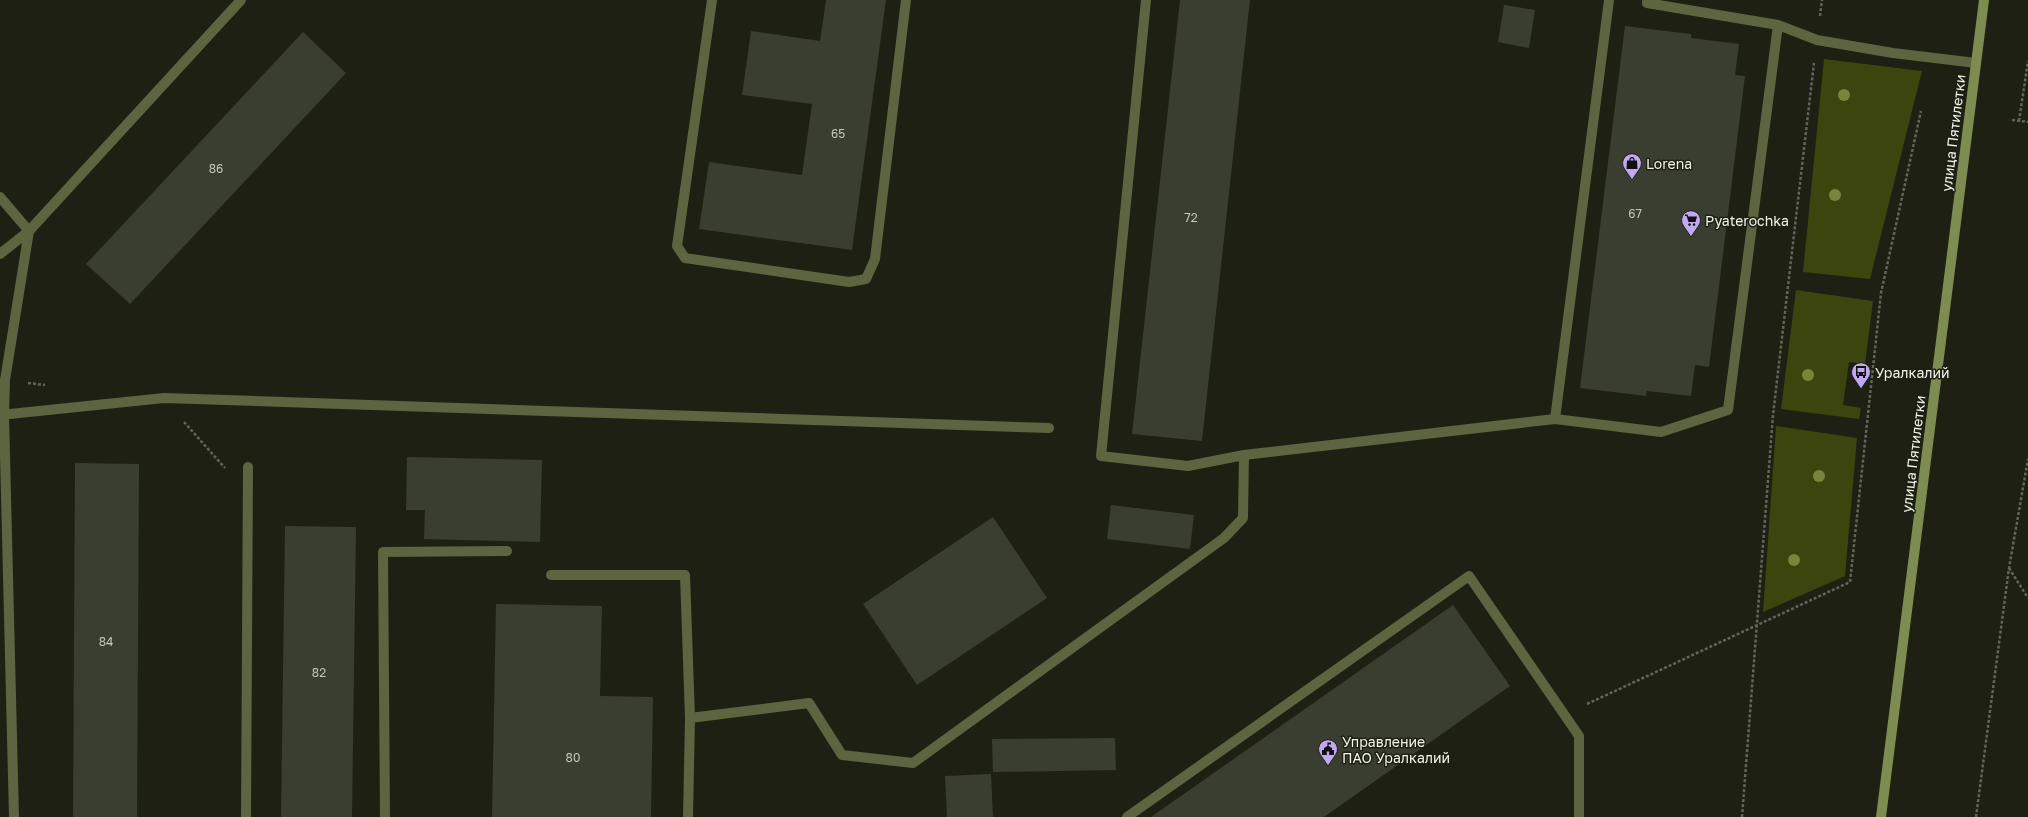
<svg xmlns="http://www.w3.org/2000/svg" width="2028" height="817" font-family="'Golos Text',sans-serif">
  <style>
    .green { fill: #3c450e }
    .building { fill: #3a3e30 }
    .lines { fill: none; stroke-linecap: round; stroke-linejoin: round }
    .path { stroke: #62655a; stroke-width: 2.5; stroke-dasharray: 3 2; stroke-linecap: butt }
    .service { stroke: #5c6440; stroke-width: 10 }
    .secondary { stroke: #7f8c51; stroke-width: 10 }
    .tree { fill: #78863b }
    .labels { text-anchor: middle; dominant-baseline: central; stroke-width: 3; stroke-linejoin: round; paint-order: stroke }
    .number-label { font-size: 12px; fill: #c5c7be }
    .street-label { font-size: 14px; fill: #f3f5ed; stroke: #1d2013 }
    .poi-label { font-size: 14px; fill: #f3f5ed; stroke: #1d2013; text-anchor: start }
  </style>
  <rect width="100%" height="100%" fill="#1d2013"/>
  <!-- green -->
  <path class="green" d="M1824 59 1922 71 1870 279 1803 272Z
    M1796 290 1873 301 1865 364 1849 362 1843 405 1861 408 1859 419 1781 409Z
    M1776 426 1857 438 1845 576 1763 612Z"/>
  <!-- building -->
  <path class="building" d="M826 0H886L852 250 699 229 709 162 802 175 812 104 742 95 751 31 820 41Z
    M1180 0H1250L1202 441 1132 434Z
    M1504 5 1535 10 1529 48 1498 42Z
    M1625 26 1691 34V38L1739 44 1735 75 1745 76 1709 367 1695 365 1691 396 1647 391 1646 396 1580 388Z
    M303 32 346 73 130 304 86 264Z
    M407 457 542 460 540 542 424 539 425 510H406Z
    M75 463 139 464 137 817H73Z
    M1111 505 1194 515 1190 549 1107 539Z
    M993 517 1047 598 917 685 863 604Z
    M285 526 356 527 352 817H281Z
    M496 604 602 606 600 696 653 697 651 817H492Z
    M1453 605 1510 686 1324 817H1151Z
    M1115 738 1116 770 993 772 992 739Z
    M991 774 993 817H947L945 776Z"/>
  <g class="lines">
    <!-- path -->
    <path class="path" d="M1820 16 1822 0
      M2012 120 2028 122
      M2019 121 2028 61
      M28 383 45 385
      M184 422 225 468
      M2009 568 2028 598
      M1587 704 1850 582 1881 293 1921 111
      M1742 817 1773 415 1814 63
      M1976 817 2009 568 2028 459"/>
    <!-- service -->
    <path class="service" d="M712 0 677 246 685 258 849 282 866 279 875 259 906 0
      M1146 0 1101 456 1188 466 1244 455
      M1647 0V3L1778 25 1817 40 1893 53 1976 63
      M0 197 29 231 5 380 4 415 14 817
      M0 254 29 231 241 0
      M0 415 164 398 1049 428
      M1555 419 1609 0
      M551 575H685L690 718 688 817
      M690 718 809 703 842 755 913 763 1224 538 1243 518 1244 455 1555 419 1661 432 1728 410 1778 25
      M246 817 248 467
      M385 817 383 552 507 551
      M1127 817 1469 576 1579 736V817"/>
    <!-- secondary -->
    <path class="secondary" d="M1881 817 1984 0"/>
  </g>
  <!-- trees -->
  <g class="tree">
    <circle cx="1844" cy="95" r="6"/>
    <circle cx="1835" cy="195" r="6"/>
    <circle cx="1808" cy="375" r="6"/>
    <circle cx="1819" cy="476" r="6"/>
    <circle cx="1794" cy="560" r="6"/>
  </g>
  <!-- icons -->
  <defs>
    <g id="shop-pin" transform="scale(1)"><path d="M0 17L-7.5 6A9.5 9.5 0 1 1 7.5 6Z" fill="#c0a8f3" stroke="#1d2013"/><path d="M-5-2.5h2.3a2.7 3.5 0 0 1 5.4 0H5L5.5 6h-11ZM-1.5-2.5h3a1.5 2.3 0 0 0-3 0Z" fill="#111"/></g>
    <g id="supermarket-pin" transform="scale(1)"><path d="M0 17L-7.5 6A9.5 9.5 0 1 1 7.5 6Z" fill="#c0a8f3" stroke="#1d2013"/><path d="M-6-5.5h2.5l.6 2H6L4.5 2H-2.5L-4.4-4H-6ZM-1.5 3.2a1.3 1.3 0 1 0 .1 0ZM3 3.2a1.3 1.3 0 1 0 .1 0Z" fill="#111"/></g>
    <g id="bus-pin" transform="scale(1)"><path d="M0 17L-7.5 6A9.5 9.5 0 1 1 7.5 6Z" fill="#c0a8f3" stroke="#1d2013"/><path d="M-5-6H5V4H4V6H2V4H-2V6H-4V4H-5ZM-3.5-4V0h7V-4ZM-3.5 1.2v1.5H-2V1.2ZM2 1.2v1.5H3.5V1.2Z" fill="#111"/></g>
    <g id="civic-pin" transform="scale(1)"><path d="M0 17L-7.5 6A9.5 9.5 0 1 1 7.5 6Z" fill="#c0a8f3" stroke="#1d2013"/><path d="M-.6-6.5H3V-4.5H.6V-3L4-1V1h2V6H-6V1h2V-1L-.6-3ZM-1.2 2.5V6h2.4V2.5Z" fill="#111"/></g>
  </defs>
  <g fill-rule="evenodd">
    <use href="#shop-pin" x="1632" y="163"/>
    <use href="#supermarket-pin" x="1691" y="220"/>
    <use href="#bus-pin" x="1861" y="372"/>
    <use href="#civic-pin" x="1328" y="749"/>
  </g>
  <g class="labels">
    <!-- number labels -->
    <g class="number-label">
      <text x="838" y="133">65</text>
      <text x="216" y="168">86</text>
      <text x="1635" y="213">67</text>
      <text x="1191" y="217">72</text>
      <text x="106" y="641">84</text>
      <text x="319" y="672">82</text>
      <text x="573" y="757">80</text>
    </g>
    <!-- street labels -->
    <g class="street-label">
      <text transform="translate(1953 133) rotate(-83)">улица Пятилетки</text>
      <text transform="translate(1913 454) rotate(-83)">улица Пятилетки</text>
    </g>
    <!-- poi labels -->
    <g class="poi-label">
      <text x="1646" y="163">Lorena</text>
      <text x="1705" y="220">Pyaterochka</text>
      <text x="1875" y="372">Уралкалий</text>
      <text x="1342" y="741">Управление<tspan x="1342" dy="16">ПАО Уралкалий</tspan></text>
    </g>
  </g>
</svg>
